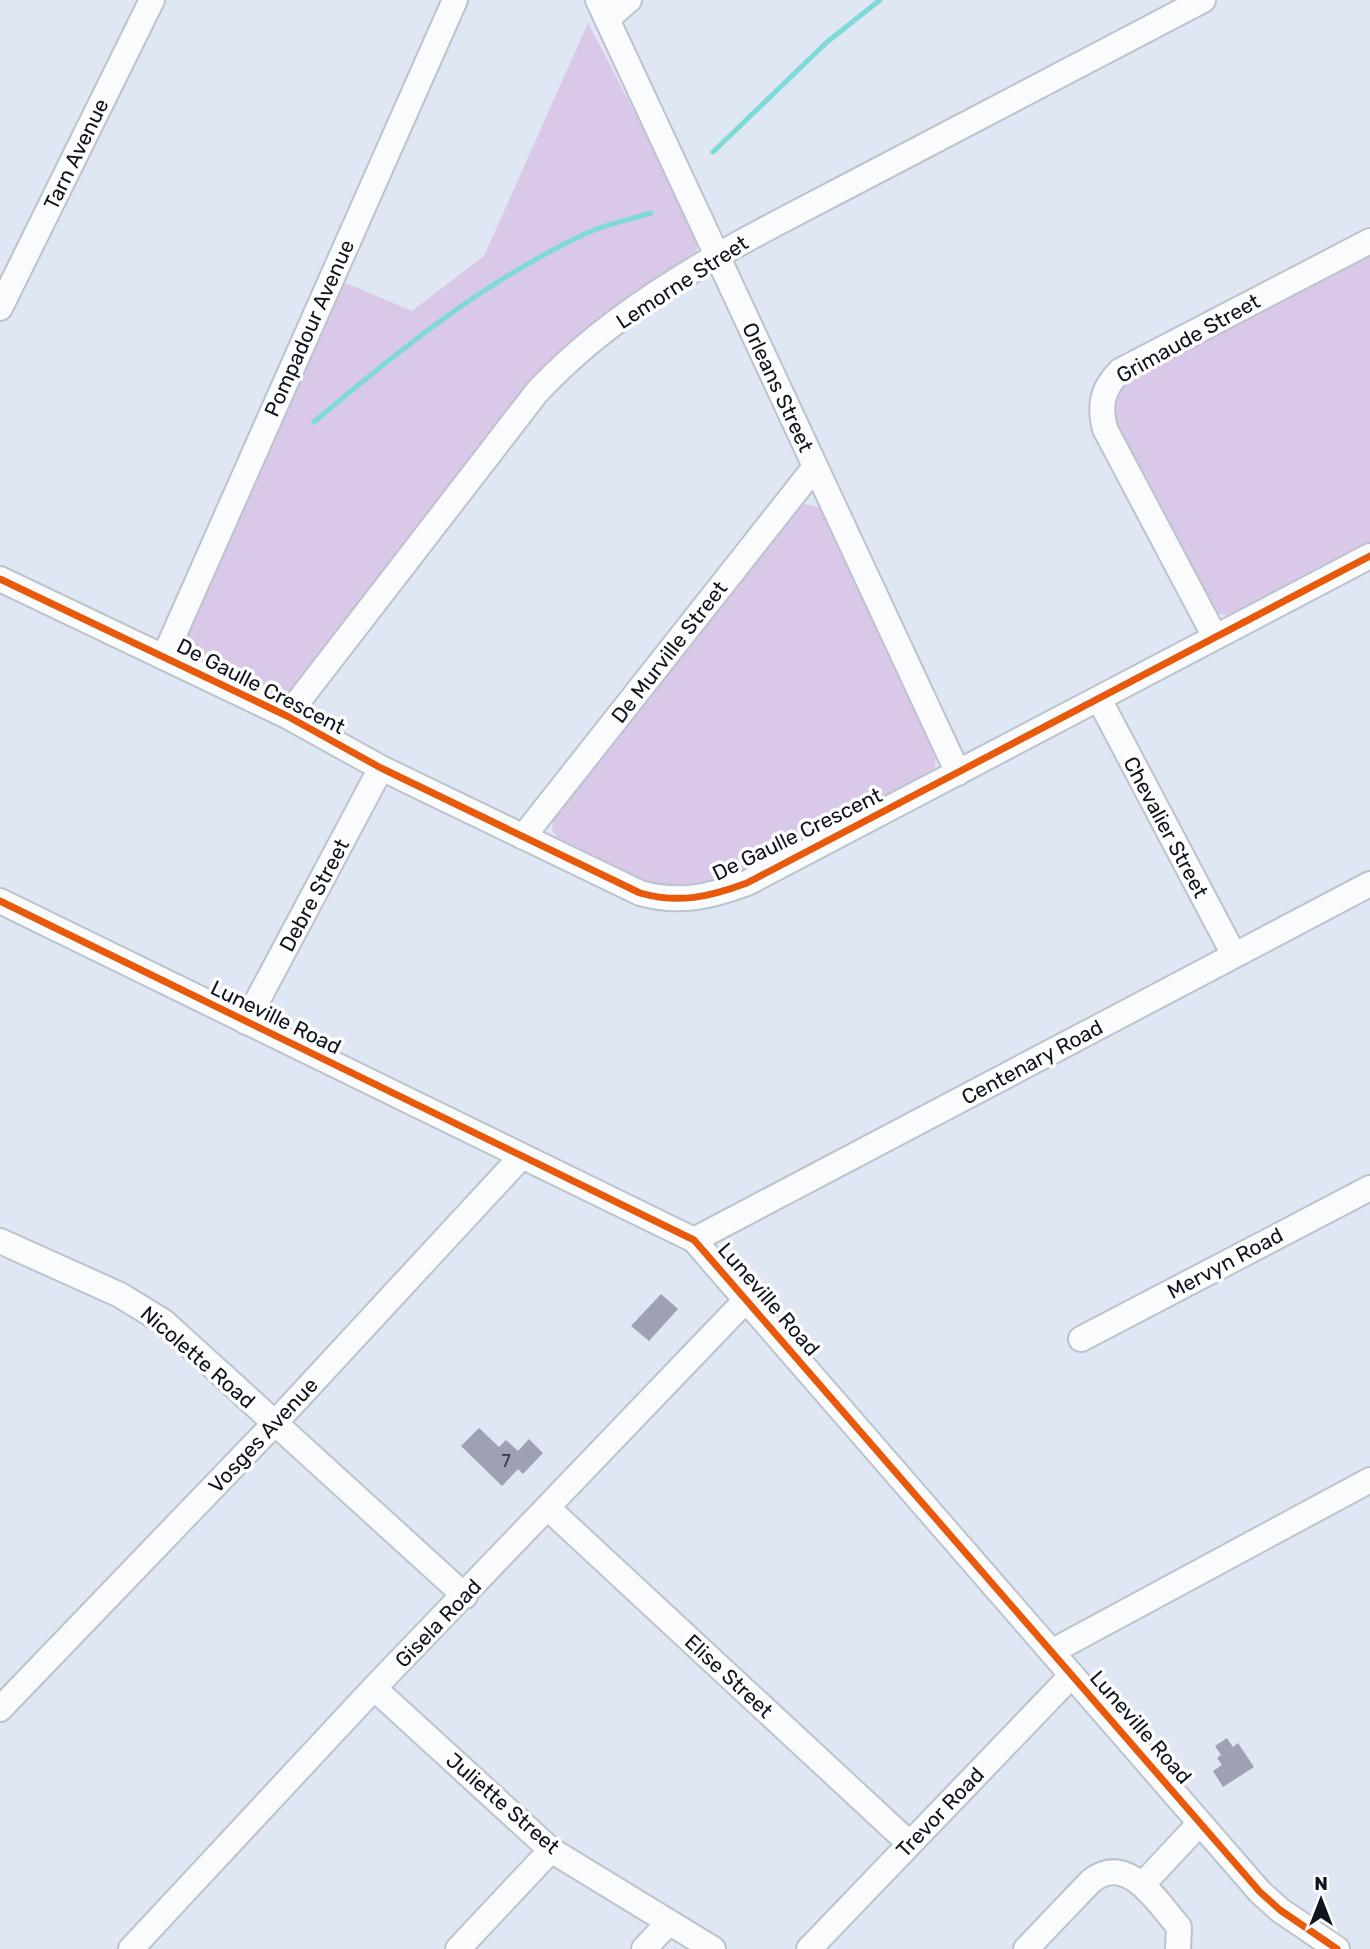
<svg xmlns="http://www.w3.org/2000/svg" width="1370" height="1949" font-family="Rubik,sans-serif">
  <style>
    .green { fill: #d9c8e7 }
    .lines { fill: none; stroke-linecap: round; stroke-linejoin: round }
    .stream { stroke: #7ddad7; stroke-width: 5 }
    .building { fill: #9ea0b4 }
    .minor-casing { stroke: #bbc3cd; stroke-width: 28 }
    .minor { stroke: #fafbfd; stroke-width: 24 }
    .cycleway-casing { stroke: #fff; stroke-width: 11 }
    .cycleway { stroke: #e8590c; stroke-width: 7 }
    .labels { text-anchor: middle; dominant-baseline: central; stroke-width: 7; stroke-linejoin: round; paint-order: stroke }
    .number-label { font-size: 18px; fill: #323844 }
    .street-label { font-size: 21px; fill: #0e151e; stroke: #fff }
  </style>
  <rect width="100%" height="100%" fill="#dee7f3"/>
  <!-- green -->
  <path class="green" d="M588 23 679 197 698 240 696 256 570 345 291 692 272 698 188 657 184 647 186 630 283 421 341 281 412 311 484 256Z
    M1370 252V545L1230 616 1213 613 1113 429 1111 400 1130 376Z
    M800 503 821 508 936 750 935 767 930 775 726 884 660 890 562 844 552 830 553 814Z"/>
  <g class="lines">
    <!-- stream -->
    <path class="stream" d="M713 152 827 42 880 0
      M314 422C398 351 484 281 585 234 605 224 629 220 651 213"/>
  </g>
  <!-- building -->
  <path class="building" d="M661 1294 678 1309 649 1341 631 1326Z
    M479 1428 499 1447 506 1440 518 1451 529 1439 543 1453 523 1474 518 1469 502 1486 461 1446Z
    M1227 1738 1233 1747 1238 1743 1254 1767 1223 1787 1213 1771 1222 1765 1217 1758 1221 1755 1215 1746Z"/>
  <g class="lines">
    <!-- minor casing -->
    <g class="minor-casing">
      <path id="minor" d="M598 0 958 773
        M607 19 629 0
        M0 308 152 0
        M0 579 287 716 381 768 640 893C679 904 709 897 747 883L1370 556
        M1215 637 1105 429C1099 405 1102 389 1120 371L1370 241
        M164 657 455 0
        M1099 699 1234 955
        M287 716 537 392C627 295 753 236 869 175 980 117 1091 58 1203 0
        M523 837 815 467
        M0 901 694 1240 1260 1892 1280 1910 1337 1949
        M246 1022 381 768
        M694 1240 1370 884
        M0 1241 120 1295 164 1322 465 1596
        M1081 1339 1370 1188
        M549 1509 910 1844
        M1053 1651 1370 1480
        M374 1688 551 1850 713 1949
        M0 1709 274 1424 522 1156
        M1143 1884 1200 1823
        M131 1949 374 1688 746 1300
        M458 1949 551 1850
        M644 1949 669 1922
        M809 1949 1072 1675
        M1026 1949 1091 1881C1128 1852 1158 1903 1179 1927L1178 1949"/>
    </g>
    <!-- minor -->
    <use href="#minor" class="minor"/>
    <!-- cycleway casing -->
    <g class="cycleway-casing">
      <path id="cycleway" d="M0 579 287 716 381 768 640 893C679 904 709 897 747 883L1370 556
        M0 901 694 1240 1260 1892 1280 1910 1337 1949"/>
    </g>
    <!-- cycleway -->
    <use href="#cycleway" class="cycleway"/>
  </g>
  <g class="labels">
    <!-- number labels -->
    <g class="number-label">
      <text x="506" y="1461">7</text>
    </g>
    <!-- street labels -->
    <g class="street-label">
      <text transform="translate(76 154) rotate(-64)">Tarn Avenue</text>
      <text transform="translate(682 282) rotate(-33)">Lemorne Street</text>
      <text transform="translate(309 328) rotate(-66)">Pompadour Avenue</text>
      <text transform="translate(1188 338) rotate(-29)">Grimaude Street</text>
      <text transform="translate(778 387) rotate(65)">Orleans Street</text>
      <text transform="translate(669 652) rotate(-52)">De Murville Street</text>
      <text transform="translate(261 686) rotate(27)">De Gaulle Crescent</text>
      <text transform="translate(1166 827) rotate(62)">Chevalier Street</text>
      <text transform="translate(797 834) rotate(-26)">De Gaulle Crescent</text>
      <text transform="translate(314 895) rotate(-62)">Debre Street</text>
      <text transform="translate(276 1017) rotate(26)">Luneville Road</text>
      <text transform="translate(1032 1062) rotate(-28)">Centenary Road</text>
      <text transform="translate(1225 1263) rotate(-28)">Mervyn Road</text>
      <text transform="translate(769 1299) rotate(49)">Luneville Road</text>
      <text transform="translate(198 1357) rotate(41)">Nicolette Road</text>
      <text transform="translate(263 1435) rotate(-47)">Vosges Avenue</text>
      <text transform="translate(438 1623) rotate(-46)">Gisela Road</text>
      <text transform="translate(729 1676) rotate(43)">Elise Street</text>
      <text transform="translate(1141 1727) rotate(49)">Luneville Road</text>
      <text transform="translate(503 1803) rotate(41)">Juliette Street</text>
      <text transform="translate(940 1812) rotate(-46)">Trevor Road</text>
    </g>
  </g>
  <!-- north arrow -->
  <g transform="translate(1321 1900)" stroke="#ffffff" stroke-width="5" paint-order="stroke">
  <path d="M0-5L12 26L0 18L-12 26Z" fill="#0e151e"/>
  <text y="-10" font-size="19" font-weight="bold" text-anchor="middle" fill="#0e151e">N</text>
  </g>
</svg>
